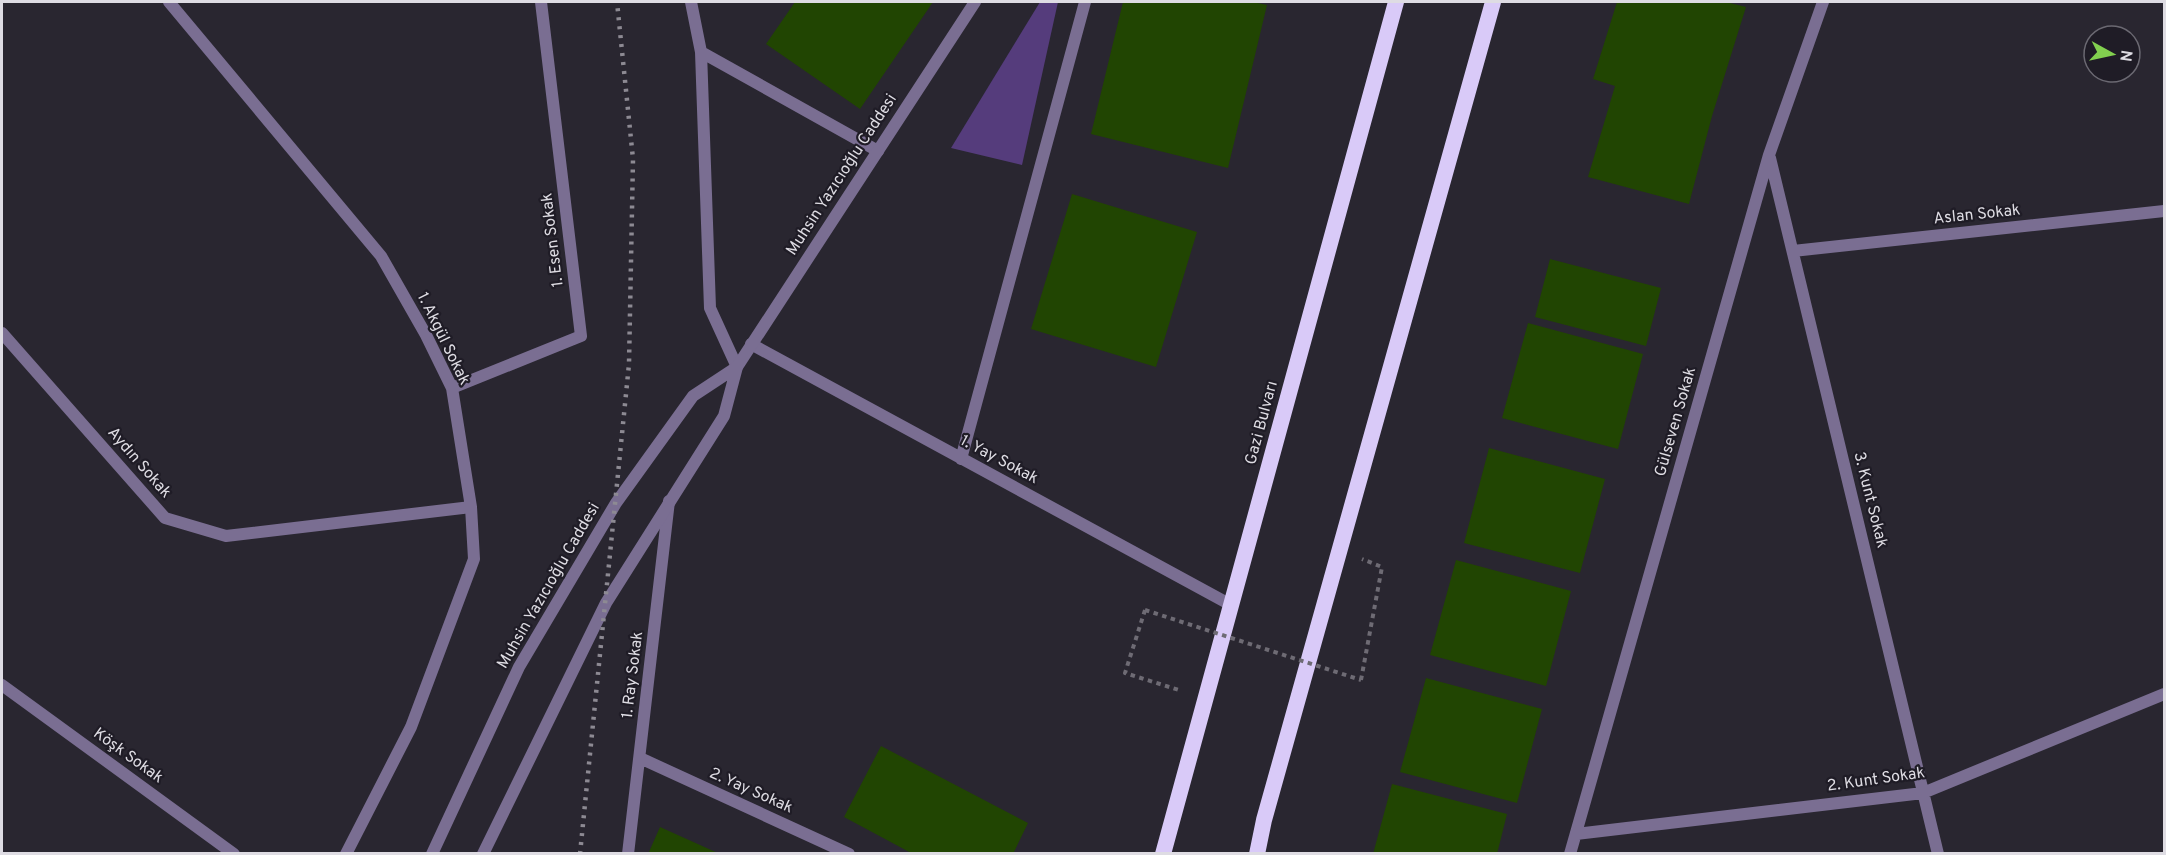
<svg xmlns="http://www.w3.org/2000/svg" width="2166" height="855" font-family="Overpass,sans-serif">
  <style>
    .green { fill: #553c7c }
    .building { fill: #214502 }
    .lines { fill: none; stroke-linecap: round; stroke-linejoin: round }
    .path { stroke: #6e6b74; stroke-width: 4; stroke-dasharray: 4.5 4.5; stroke-linecap: butt }
    .minor { stroke: #7a6e92; stroke-width: 12 }
    .tertiary { stroke: #7a6e92; stroke-width: 12 }
    .trunk { stroke: #d9caf8; stroke-width: 16 }
    .rail { stroke: #8d8a93; stroke-width: 4.5; stroke-dasharray: 3 6; stroke-linecap: butt }
    .path-bridge { stroke: #6e6b74; stroke-width: 4; stroke-dasharray: 4.5 4.5; stroke-linecap: butt }
    .labels { text-anchor: middle; dominant-baseline: central; stroke-width: 4.5; stroke-linejoin: round; paint-order: stroke }
    .street-label { font-size: 16px; fill: #dedce3; stroke: #1f1c26 }
  </style>
  <rect width="100%" height="100%" fill="#292630"/>
  <!-- green -->
  <path class="green" d="M1040 2H1058L1022 165 951 148Z"/>
  <!-- building -->
  <path class="building" d="M795 2H933L860 109 766 44Z
    M1123 2H1253L1267 5 1228 168 1091 134Z
    M1617 2H1726L1746 7 1712 116 1689 204 1588 177 1615 86 1593 79Z
    M1072 194 1197 232 1156 367 1031 329Z
    M1550 259 1661 288 1646 346 1535 317Z
    M1528 323 1643 354 1618 449 1502 418Z
    M1489 448 1605 479 1580 573 1464 543Z
    M1456 560 1571 591 1546 686 1430 655Z
    M1426 678 1542 709 1517 803 1400 772Z
    M881 746 1028 823 1013 854H913L844 817Z
    M1392 784 1507 814 1497 854H1373Z
    M660 827 720 854H648Z"/>
  <g class="lines">
    <!-- path -->
    <path class="path" d="M1145 610 1125 673 1182 691
      M1361 680 1382 567 1362 559"/>
    <!-- minor -->
    <path class="minor" d="M169 2 381 256 426 335 452 388 471 507 474 559 411 727 346 854
      M691 2 701 52 710 308 737 367
      M701 52 878 151
      M1770 158 1938 854
      M1793 251 2164 211
      M2 333 165 518 226 536 471 507
      M751 344 1231 605
      M452 388 581 336 541 2
      M961 459 1085 2
      M2 685 234 854
      M640 758 849 854
      M1576 834 1923 793 2164 694
      M628 854 669 501
      M1570 854 1769 155 1823 2"/>
    <!-- tertiary -->
    <path class="tertiary" d="M432 854 519 667 616 503 693 396 737 367
      M483 854 606 603 724 416 737 367 975 2"/>
    <!-- trunk -->
    <path class="trunk" d="M1163 854 1396 2
      M1257 854 1264 820 1493 2"/>
    <!-- rail -->
    <path class="rail" d="M580 854 629 364 633 159 617 2"/>
    <!-- path-bridge -->
    <path class="path-bridge" d="M1145 610 1361 680"/>
  </g>
  <g class="labels">
    <!-- street labels -->
    <g class="street-label">
      <text transform="translate(842 175) rotate(-57)">Muhsin Yazıcıoğlu Caddesi</text>
      <text transform="translate(1977 215) rotate(-6)">Aslan Sokak</text>
      <text transform="translate(553 240) rotate(-97)">1. Esen Sokak</text>
      <text transform="translate(443 339) rotate(64)">1. Akgül Sokak</text>
      <text transform="translate(1676 422) rotate(-74)">Gülseven Sokak</text>
      <text transform="translate(1262 423) rotate(-75)">Gazi Bulvarı</text>
      <text transform="translate(999 460) rotate(28)">1. Yay Sokak</text>
      <text transform="translate(139 463) rotate(49)">Aydın Sokak</text>
      <text transform="translate(1870 500) rotate(76)">3. Kunt Sokak</text>
      <text transform="translate(549 586) rotate(-60)">Muhsin Yazıcıoğlu Caddesi</text>
      <text transform="translate(633 675) rotate(-83)">1. Ray Sokak</text>
      <text transform="translate(128 756) rotate(36)">Köşk Sokak</text>
      <text transform="translate(1876 780) rotate(-8)">2. Kunt Sokak</text>
      <text transform="translate(751 791) rotate(24)">2. Yay Sokak</text>
    </g>
  </g>
  <!-- border -->
  <rect width="2166" height="855" fill="none" stroke="#dedce3" stroke-width="6"/>
  <!-- north arrow -->
  <g transform="translate(2112 54) rotate(98)"><circle r="28" fill="#1f1c26" stroke="#6b6972" stroke-width="1.5"/>
  <path d="M0-4.5L10 22L0 15L-10 22Z" fill="#82d04f"/>
  <text y="-9" font-size="16" font-weight="bold" text-anchor="middle" fill="#dedce3">N</text>
  </g>
</svg>
